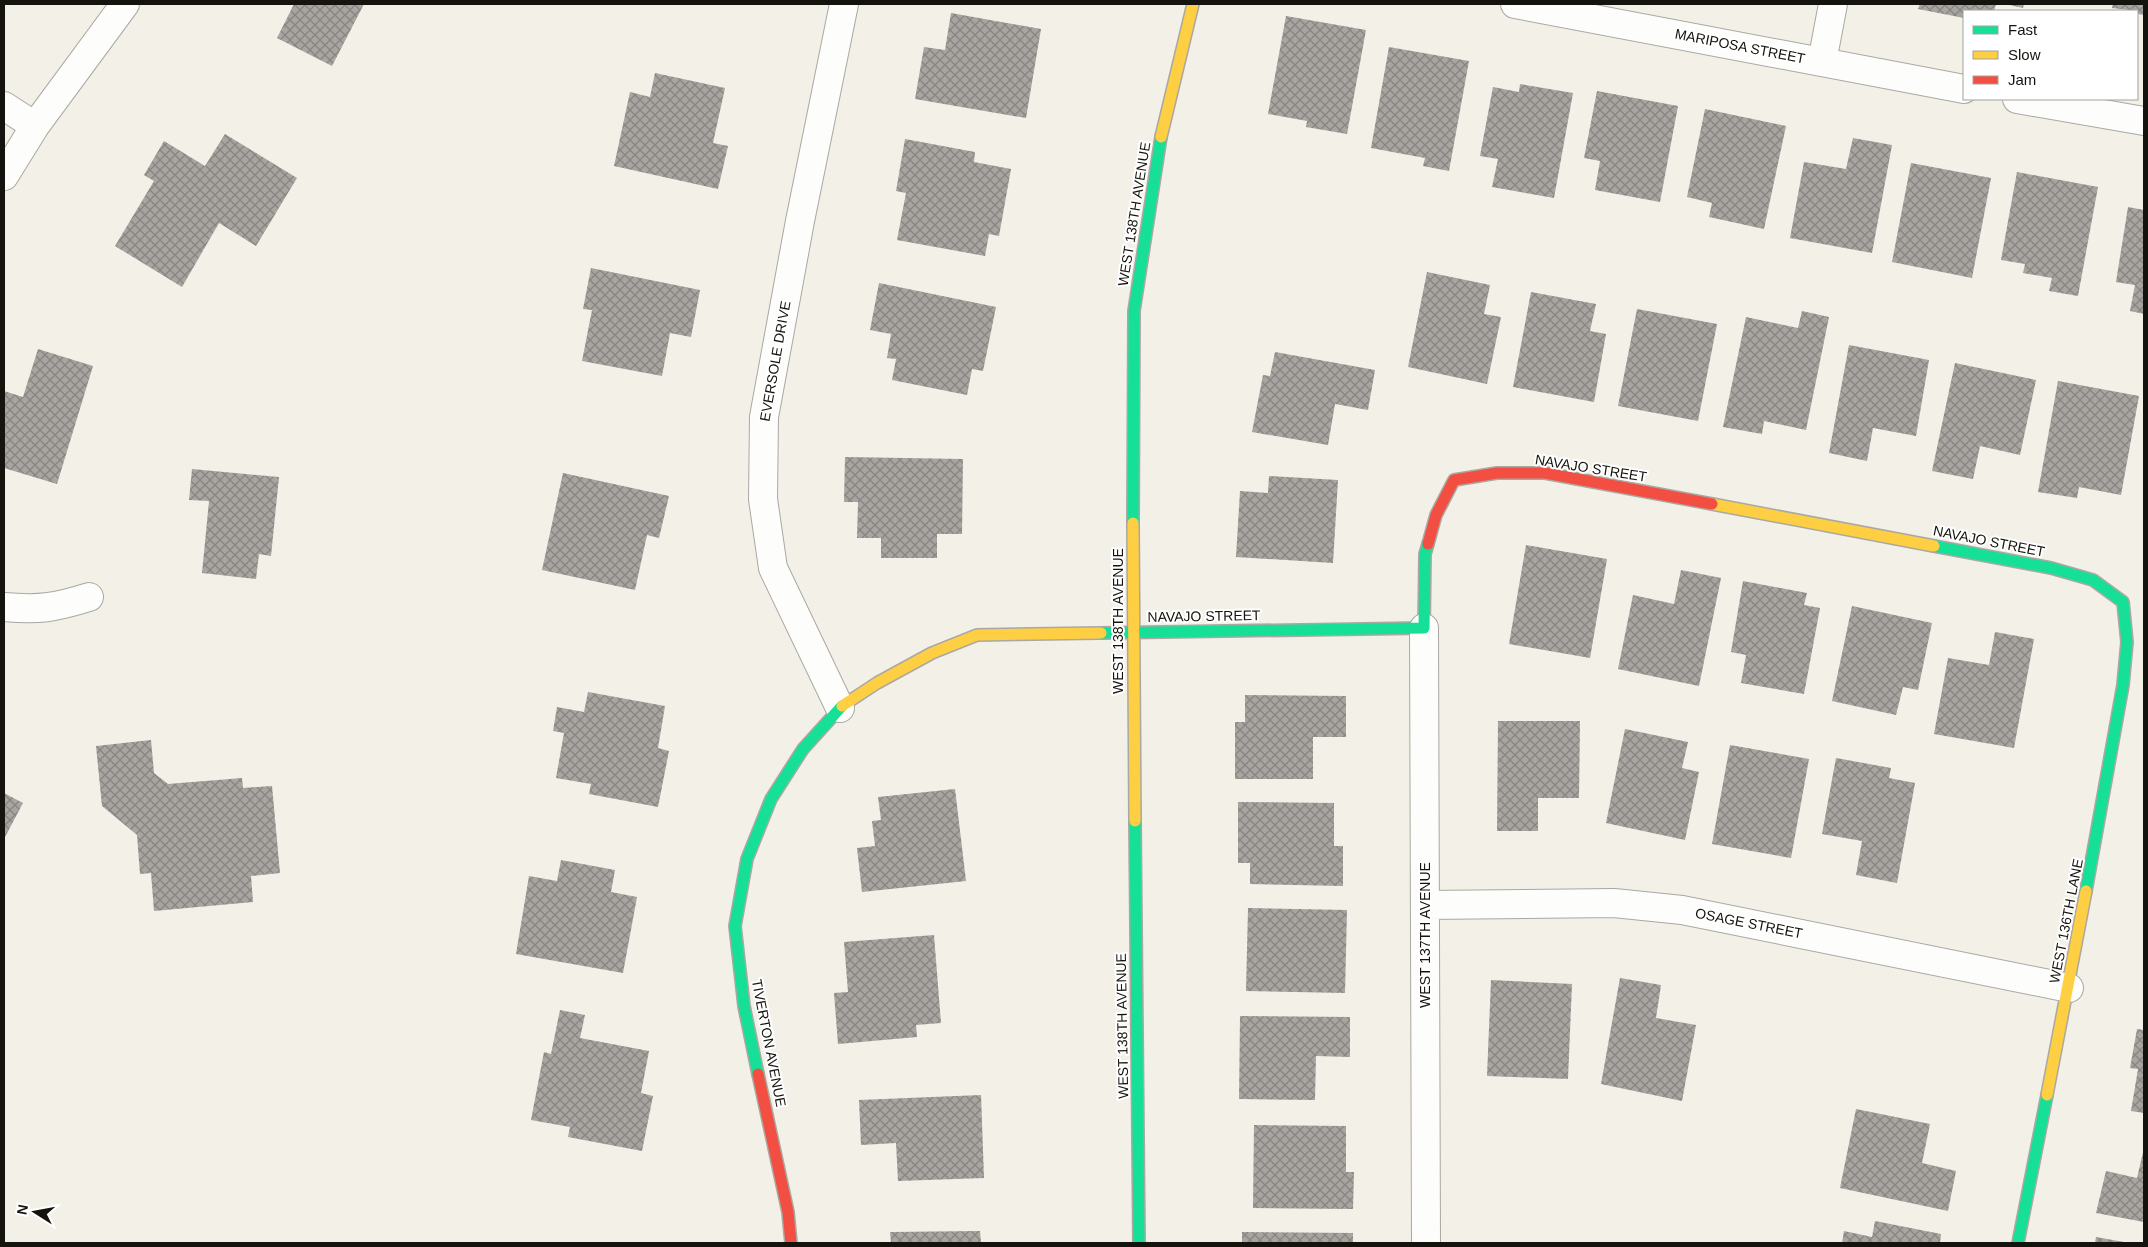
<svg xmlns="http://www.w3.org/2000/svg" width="2148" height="1247" font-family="Arial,sans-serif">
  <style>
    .building { fill: url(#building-cross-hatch) }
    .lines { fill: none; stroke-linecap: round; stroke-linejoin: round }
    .street-casing { stroke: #aaa8a2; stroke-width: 30 }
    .fast-casing { stroke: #aaa8a2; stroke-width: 14 }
    .slow-casing { stroke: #aaa8a2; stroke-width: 14 }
    .jam-casing { stroke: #aaa8a2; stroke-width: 14 }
    .street { stroke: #fdfdfb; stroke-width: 28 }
    .fast { stroke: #16e098; stroke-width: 11 }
    .slow { stroke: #ffcf43; stroke-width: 11 }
    .jam { stroke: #f24e42; stroke-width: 11 }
    .labels { text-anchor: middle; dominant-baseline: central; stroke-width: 4; stroke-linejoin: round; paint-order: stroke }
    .street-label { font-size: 14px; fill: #15130d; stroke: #fff }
  </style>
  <defs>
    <pattern id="building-cross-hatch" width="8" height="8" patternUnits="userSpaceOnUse" patternTransform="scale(1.25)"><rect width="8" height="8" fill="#a8a4a0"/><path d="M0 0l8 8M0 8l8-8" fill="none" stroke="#888481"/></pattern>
  </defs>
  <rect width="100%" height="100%" fill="#f2f0e7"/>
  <!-- building -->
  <path class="building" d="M294 4H364L332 66 277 38Z
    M1920 4H1996L1994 11H1964V18L1918 9Z
    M2005 4H2024L2023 8Z
    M2113 4H2144V15L2137 14V11L2112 8Z
    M951 13 1041 29 1026 118 915 99 924 47 945 50Z
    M1286 16 1366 30 1347 134 1306 127 1307 121 1268 114Z
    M1389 47 1469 61 1449 171 1423 166 1425 158 1371 148Z
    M655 73 725 88 713 143 728 146 718 189 614 166 630 92 650 97Z
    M1520 84 1573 93 1554 198 1492 187 1498 159 1480 156 1493 87 1519 92Z
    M1597 91 1678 106 1660 202 1595 190 1600 161 1584 158Z
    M1705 109 1786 126 1764 229 1709 217 1712 203 1687 197Z
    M225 134 297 178 256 246 219 223 182 287 115 246 154 181 144 175 164 141 205 166Z
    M1853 138 1892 145 1872 253 1790 238 1804 162 1846 169Z
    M905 139 975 152 974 162 1011 169 999 236 989 234 985 256 897 240 906 193 896 191Z
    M1911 163 1991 178 1972 278 1892 262Z
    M2017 172 2098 187 2078 296 2049 291 2052 278 2023 273 2025 264 2001 260Z
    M2128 207 2144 210V314L2130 311 2135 285 2116 282Z
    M591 268 700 290 691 337 670 333 662 376 582 361 592 310 583 309Z
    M1427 272 1490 285 1484 314 1501 317 1487 384 1408 367Z
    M879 283 996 307 983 371 972 369 967 395 892 380 896 359 887 358 891 334 870 330Z
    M1531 292 1596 304 1590 331 1606 334 1594 402 1513 387Z
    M1637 309 1717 324 1698 421 1618 406Z
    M1802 311 1829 317 1806 430 1764 421 1762 434 1723 427 1746 317 1798 328Z
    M1849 345 1929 360 1916 436 1873 428 1867 461 1829 453Z
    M38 349 93 366 57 484 4 468V391L23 397Z
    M1275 352 1375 370 1368 410 1335 404 1328 445 1252 432 1263 375 1270 376Z
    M1955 363 2036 380 2020 455 1980 446 1973 479 1932 471Z
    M2058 381 2139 396 2121 495 2079 487 2077 498 2038 492Z
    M845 457 963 459 962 534H937V558H881V538H857L858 502H844Z
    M192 469 279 477 271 556 259 554 256 579 202 573 209 501 189 500Z
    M563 473 669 496 659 538 647 535 635 590 542 570Z
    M1269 476 1338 480 1333 563 1236 557 1240 491 1268 493Z
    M1526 545 1607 559 1590 658 1509 644Z
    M1681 570 1721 578 1699 686 1618 669 1633 595 1674 604Z
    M1743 581 1807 593 1804 605 1820 608 1804 694 1741 683 1746 655 1731 652Z
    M1852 606 1932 623 1918 690 1903 687 1896 715 1832 701Z
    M1995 632 2034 639 2014 748 1934 734 1948 658 1989 665Z
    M588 692 665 706 658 748 669 751 658 807 589 794 591 784 556 778 564 733 553 731 557 707 584 712Z
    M1245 695 1346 696V737H1313V779H1235V722H1245Z
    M1498 721H1580L1579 798H1538V831H1497Z
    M1625 729 1688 742 1682 768 1699 772 1685 840 1606 823Z
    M151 740 154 773 168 784 242 778 243 788 272 786 280 873 251 876 253 902 154 911 151 873 140 874 137 835 102 806 96 746Z
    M1730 745 1809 759 1791 858 1712 844Z
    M1836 758 1891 768 1889 778 1915 783 1897 883 1856 875 1862 841 1822 834Z
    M955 789 966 881 862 892 857 848 875 846 872 821 881 820 878 797Z
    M4 793 23 803 4 839Z
    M1238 802 1334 803V846H1343V886L1250 884V863H1238Z
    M561 860 615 870 611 892 637 897 623 973 516 954 529 876 557 881Z
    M1248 908 1347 910 1345 993 1246 991Z
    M934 935 941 1023 916 1025 917 1037 838 1044 834 993 848 992 844 942Z
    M1620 978 1661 985 1656 1018 1696 1025 1682 1101 1601 1084Z
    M1491 980 1572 984 1568 1079 1487 1076Z
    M560 1010 585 1015 580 1038 649 1051 641 1093 653 1096 642 1151 568 1137 570 1127 531 1120 544 1052 551 1054Z
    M1240 1016 1350 1017V1057L1316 1056 1315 1100 1239 1099Z
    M2137 1029 2144 1030V1113L2131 1111 2138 1069 2130 1068Z
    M981 1095 984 1178 898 1181 896 1143 861 1145 859 1100Z
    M1856 1109 1930 1124 1922 1163 1956 1171 1948 1211 1840 1188Z
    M1254 1125 1346 1126V1172H1354L1353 1209 1253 1208Z
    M2144 1148V1222L2096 1213 2106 1171 2137 1178Z
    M1875 1221 1941 1234 1940 1243H1842L1844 1231 1872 1237Z
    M980 1231 981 1243H891L890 1232Z
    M1242 1232 1353 1233V1243H1242Z
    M2096 1237 2124 1242V1243H2095Z"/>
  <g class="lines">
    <!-- street casing -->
    <g class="street-casing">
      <path id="street" d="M1515 4 1964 89
        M1822 62 1833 4
        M2017 99 2144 121
        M4 106 35 126
        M4 176 35 126 125 4
        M4 607C39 610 54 608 89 597
        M1424 628 1426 1243
        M840 708 773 568 763 499 764 417 800 221 844 4
        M1425 905 1614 903 1682 910 2069 988"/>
    </g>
    <!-- fast casing -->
    <g class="fast-casing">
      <path id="fast" d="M1133 523 1134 311 1161 137
        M1934 546 2051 568 2093 580 2123 602 2127 642 2123 685 2086 891
        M1101 633 1424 628 1425 554 1428 544
        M1135 821 1139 1243
        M758 1074 744 1006 735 926 747 859 771 799 803 749 842 706
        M2018 1243 2047 1095"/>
    </g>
    <!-- slow casing -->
    <g class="slow-casing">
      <path id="slow" d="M1161 137 1193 4
        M1712 504 1934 546
        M1133 523 1135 821
        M842 706 877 683 932 653 977 635 1101 633
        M2047 1095 2086 891"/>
    </g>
    <!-- jam casing -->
    <g class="jam-casing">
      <path id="jam" d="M1428 544 1436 515 1454 480 1497 473H1545L1712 504
        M758 1074 788 1212 791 1243"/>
    </g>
    <!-- street -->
    <use href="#street" class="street"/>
    <!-- fast -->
    <use href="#fast" class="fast"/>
    <!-- slow -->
    <use href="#slow" class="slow"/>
    <!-- jam -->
    <use href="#jam" class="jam"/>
  </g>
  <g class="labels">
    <!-- street labels -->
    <g class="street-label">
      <text transform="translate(1740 46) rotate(11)">MARIPOSA STREET</text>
      <text transform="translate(1134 214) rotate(-81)">WEST 138TH AVENUE</text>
      <text transform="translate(775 361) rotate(-80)">EVERSOLE DRIVE</text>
      <text transform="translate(1591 468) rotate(9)">NAVAJO STREET</text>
      <text transform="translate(1989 541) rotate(11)">NAVAJO STREET</text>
      <text transform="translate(1204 616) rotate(-1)">NAVAJO STREET</text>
      <text transform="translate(1118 621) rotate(-90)">WEST 138TH AVENUE</text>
      <text transform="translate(2066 921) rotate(-79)">WEST 136TH LANE</text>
      <text transform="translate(1749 923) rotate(11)">OSAGE STREET</text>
      <text transform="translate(1425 935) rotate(-90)">WEST 137TH AVENUE</text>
      <text transform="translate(1122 1026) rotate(-91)">WEST 138TH AVENUE</text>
      <text transform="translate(769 1043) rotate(79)">TIVERTON AVENUE</text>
    </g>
  </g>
  <!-- border -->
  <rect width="2148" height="1247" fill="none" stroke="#15130d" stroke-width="10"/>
  <!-- legend -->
  <rect x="1963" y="10" width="175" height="90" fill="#ffffff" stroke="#a1a19e"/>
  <rect x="1973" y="26" width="25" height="8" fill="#16e098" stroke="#a1a19e"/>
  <text x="2008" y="35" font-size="15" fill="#15130d">Fast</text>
  <rect x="1973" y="51" width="25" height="8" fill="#ffcf43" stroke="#a1a19e"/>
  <text x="2008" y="60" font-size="15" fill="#15130d">Slow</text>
  <rect x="1973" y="76" width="25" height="8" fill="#f24e42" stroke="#a1a19e"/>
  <text x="2008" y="85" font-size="15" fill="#15130d">Jam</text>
  <!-- north arrow -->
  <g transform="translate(35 1212) rotate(281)" stroke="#ffffff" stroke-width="4" paint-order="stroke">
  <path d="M0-4L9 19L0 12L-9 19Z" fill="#15130d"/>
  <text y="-8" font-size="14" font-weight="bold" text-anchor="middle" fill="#15130d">N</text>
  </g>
</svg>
